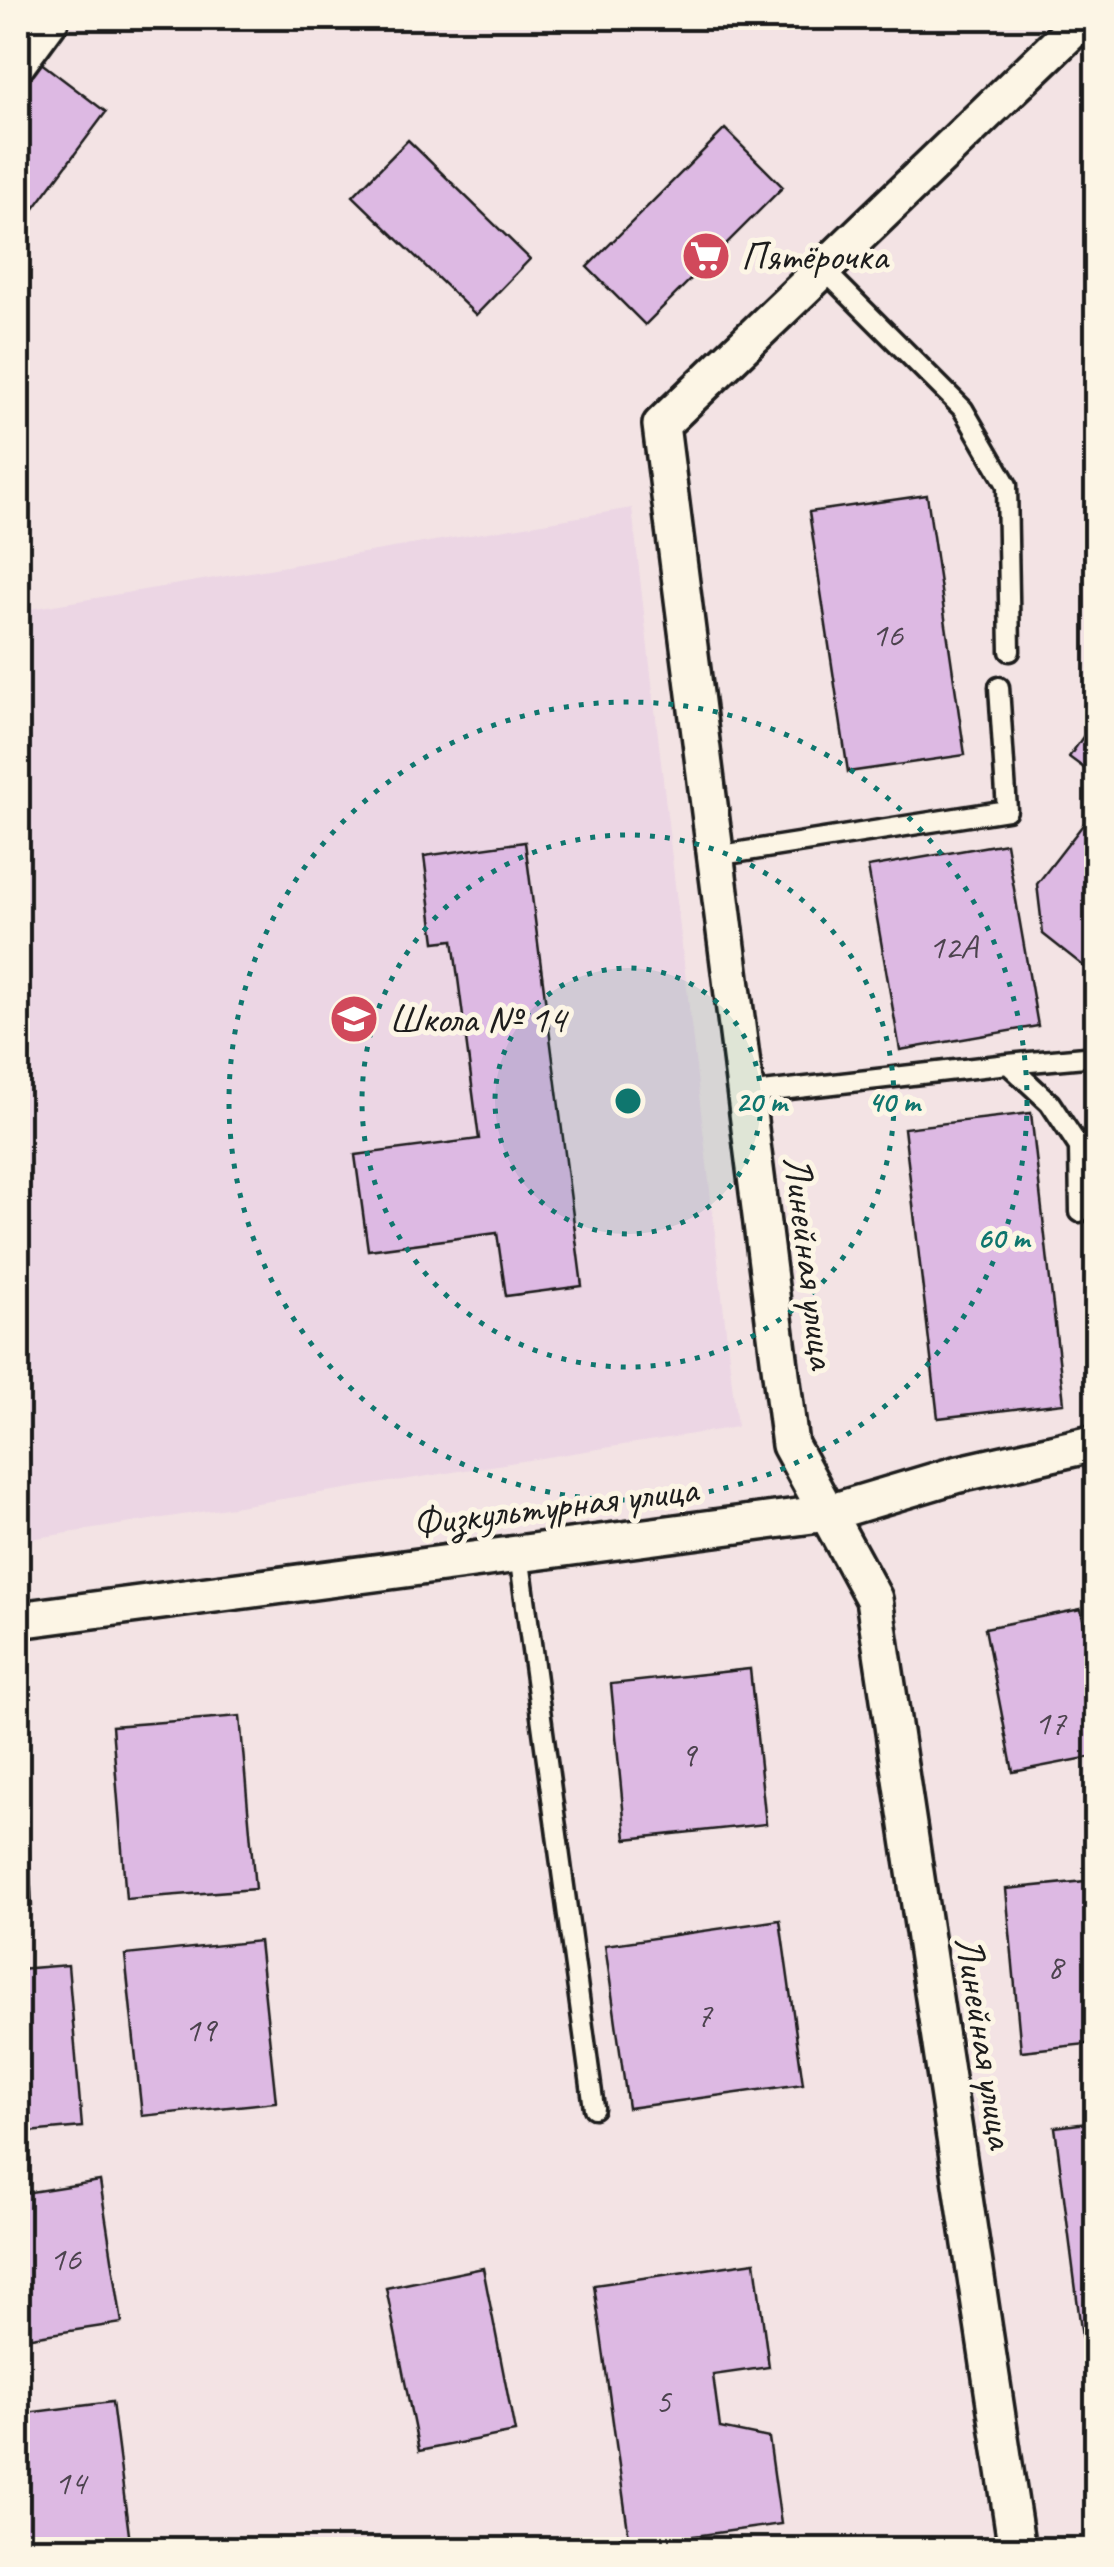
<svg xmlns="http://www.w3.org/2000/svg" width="1114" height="2567" font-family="Caveat,sans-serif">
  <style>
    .built { fill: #ecd6e4 }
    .building { fill: #ddb9e3; stroke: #1c1c1c; stroke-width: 2.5 }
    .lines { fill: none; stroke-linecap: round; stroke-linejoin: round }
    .service-casing { stroke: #1c1c1c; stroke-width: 25 }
    .minor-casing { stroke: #1c1c1c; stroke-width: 42 }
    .service { stroke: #fcf5e5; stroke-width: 18 }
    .minor { stroke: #fcf5e5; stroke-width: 35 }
    .ring { fill: none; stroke: #0f766e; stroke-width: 5; stroke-dasharray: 5 10 }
    .labels { text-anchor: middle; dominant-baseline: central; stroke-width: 10; stroke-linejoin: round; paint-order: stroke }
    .number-label { font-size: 35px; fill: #4c434e }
    .poi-label { font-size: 40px; fill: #1c1c1c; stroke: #fcf5e5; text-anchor: start }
    .street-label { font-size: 40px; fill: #1c1c1c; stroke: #fcf5e5 }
    .centre { fill: #0f766e; stroke: #fcf5e5; stroke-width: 5 }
    .ring-label { font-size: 30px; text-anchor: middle; font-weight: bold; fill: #0f766e; stroke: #fcf5e5; stroke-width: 10; stroke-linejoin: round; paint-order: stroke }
  </style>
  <rect width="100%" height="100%" fill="#f3e3e4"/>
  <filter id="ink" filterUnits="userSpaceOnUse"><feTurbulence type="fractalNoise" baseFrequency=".01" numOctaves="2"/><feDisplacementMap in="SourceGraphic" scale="20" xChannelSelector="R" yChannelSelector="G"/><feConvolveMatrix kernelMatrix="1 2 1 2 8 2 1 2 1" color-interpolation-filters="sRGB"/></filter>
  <g filter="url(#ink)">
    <!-- built -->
    <path class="built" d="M632 508 737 1427 18 1541V611Z"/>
    <!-- building -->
    <path class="building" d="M40 62 106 112 18 230V90Z
      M725 129 783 187 645 325 587 267Z
      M408 140 530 259 476 315 353 196Z
      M927 495 965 755 848 772 809 512Z
      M1096 718V777L1069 757Z
      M1096 808V976L1043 934 1037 884Z
      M525 842 582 1286 506 1296 497 1233 368 1250 355 1155 479 1139 453 940 435 942 424 856Z
      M1006 843 1038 1026 900 1050 868 867Z
      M1031 1113 1064 1403 938 1418 904 1128Z
      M1081 1609 1096 1687V1756L1013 1772 985 1628Z
      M750 1669 766 1824 626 1839 611 1684Z
      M240 1716 255 1889 126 1899 112 1726Z
      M23 1748 32 1906 18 1907V1749Z
      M1096 1880V2043L1021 2051 1006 1889Z
      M780 1920 803 2084 628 2108 605 1945Z
      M259 1941 276 2102 142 2116 125 1955Z
      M68 1965 82 2127 18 2133V1969Z
      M1096 2122V2399L1090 2400 1055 2127Z
      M100 2181 122 2323 18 2339V2194Z
      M755 2262 769 2367 713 2375 720 2428 769 2438 781 2524 630 2545 594 2285Z
      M483 2268 515 2432 419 2451 386 2288Z
      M112 2402 131 2550H18V2414Z"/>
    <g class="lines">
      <!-- service casing -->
      <g class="service-casing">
        <path id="service" d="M823 269 963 409 1007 485 1010 651
          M715 856 1007 810 999 687
          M1008 1064 1096 1056
          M746 1094 1008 1064 1050 1103 1079 1147 1080 1212
          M519 1554 594 2108"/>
      </g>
      <!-- minor casing -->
      <g class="minor-casing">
        <path id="minor" d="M18 63 51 18
          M18 1620 828 1513 955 1475 1096 1443
          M1017 2550 874 1599 790 1445 661 425 1085 18"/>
      </g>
      <!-- service -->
      <use href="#service" class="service"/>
      <!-- minor -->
      <use href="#minor" class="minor"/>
    </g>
  </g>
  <!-- distance rings -->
  <circle cx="628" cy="1101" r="133" fill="#0f766e" fill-opacity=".12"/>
  <g class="ring">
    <circle cx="628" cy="1101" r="133"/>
    <circle cx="628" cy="1101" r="266"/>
    <circle cx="628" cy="1101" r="399"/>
  </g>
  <!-- icons -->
  <defs>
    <g id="supermarket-disc" transform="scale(2.5)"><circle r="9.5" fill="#d1495b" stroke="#fcf5e5"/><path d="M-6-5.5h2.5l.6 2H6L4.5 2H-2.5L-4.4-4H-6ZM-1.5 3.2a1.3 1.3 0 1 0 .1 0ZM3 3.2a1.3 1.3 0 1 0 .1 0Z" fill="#fff"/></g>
    <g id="school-disc" transform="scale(2.5)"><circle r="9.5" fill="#d1495b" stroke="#fcf5e5"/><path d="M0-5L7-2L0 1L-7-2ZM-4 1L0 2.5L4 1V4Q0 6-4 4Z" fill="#fff"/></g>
  </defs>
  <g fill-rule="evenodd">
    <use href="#supermarket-disc" x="706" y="256"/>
    <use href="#school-disc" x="354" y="1019"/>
  </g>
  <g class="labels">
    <!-- number labels -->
    <g class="number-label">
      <text x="887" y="634">16</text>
      <text x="953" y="946">12А</text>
      <text x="1050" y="1722">17</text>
      <text x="688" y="1754">9</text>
      <text x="1055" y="1966">8</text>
      <text x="704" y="2014">7</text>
      <text x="200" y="2029">19</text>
      <text x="65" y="2258">16</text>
      <text x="663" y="2401">5</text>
      <text x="70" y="2482">14</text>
    </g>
    <!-- poi labels -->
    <g class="poi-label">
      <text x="741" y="256">Пятёрочка</text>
      <text x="389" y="1019">Школа № 14</text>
    </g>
    <!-- street labels -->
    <g class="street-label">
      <text transform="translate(810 1262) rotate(83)">Линейная улица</text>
      <text transform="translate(555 1506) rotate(-7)">Физкультурная улица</text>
      <text transform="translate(985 2042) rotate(81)">Линейная улица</text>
    </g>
  </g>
  <circle cx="628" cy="1101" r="15" class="centre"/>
  <g class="ring-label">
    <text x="761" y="1112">20 m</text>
    <text x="894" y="1112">40 m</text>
    <text x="1003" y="1248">60 m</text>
  </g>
  <!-- margin -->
  <rect width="1114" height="2567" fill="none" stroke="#fcf5e5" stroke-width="60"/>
  <rect x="30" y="30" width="1054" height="2507" fill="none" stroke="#1c1c1c" stroke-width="4" filter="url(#ink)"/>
</svg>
